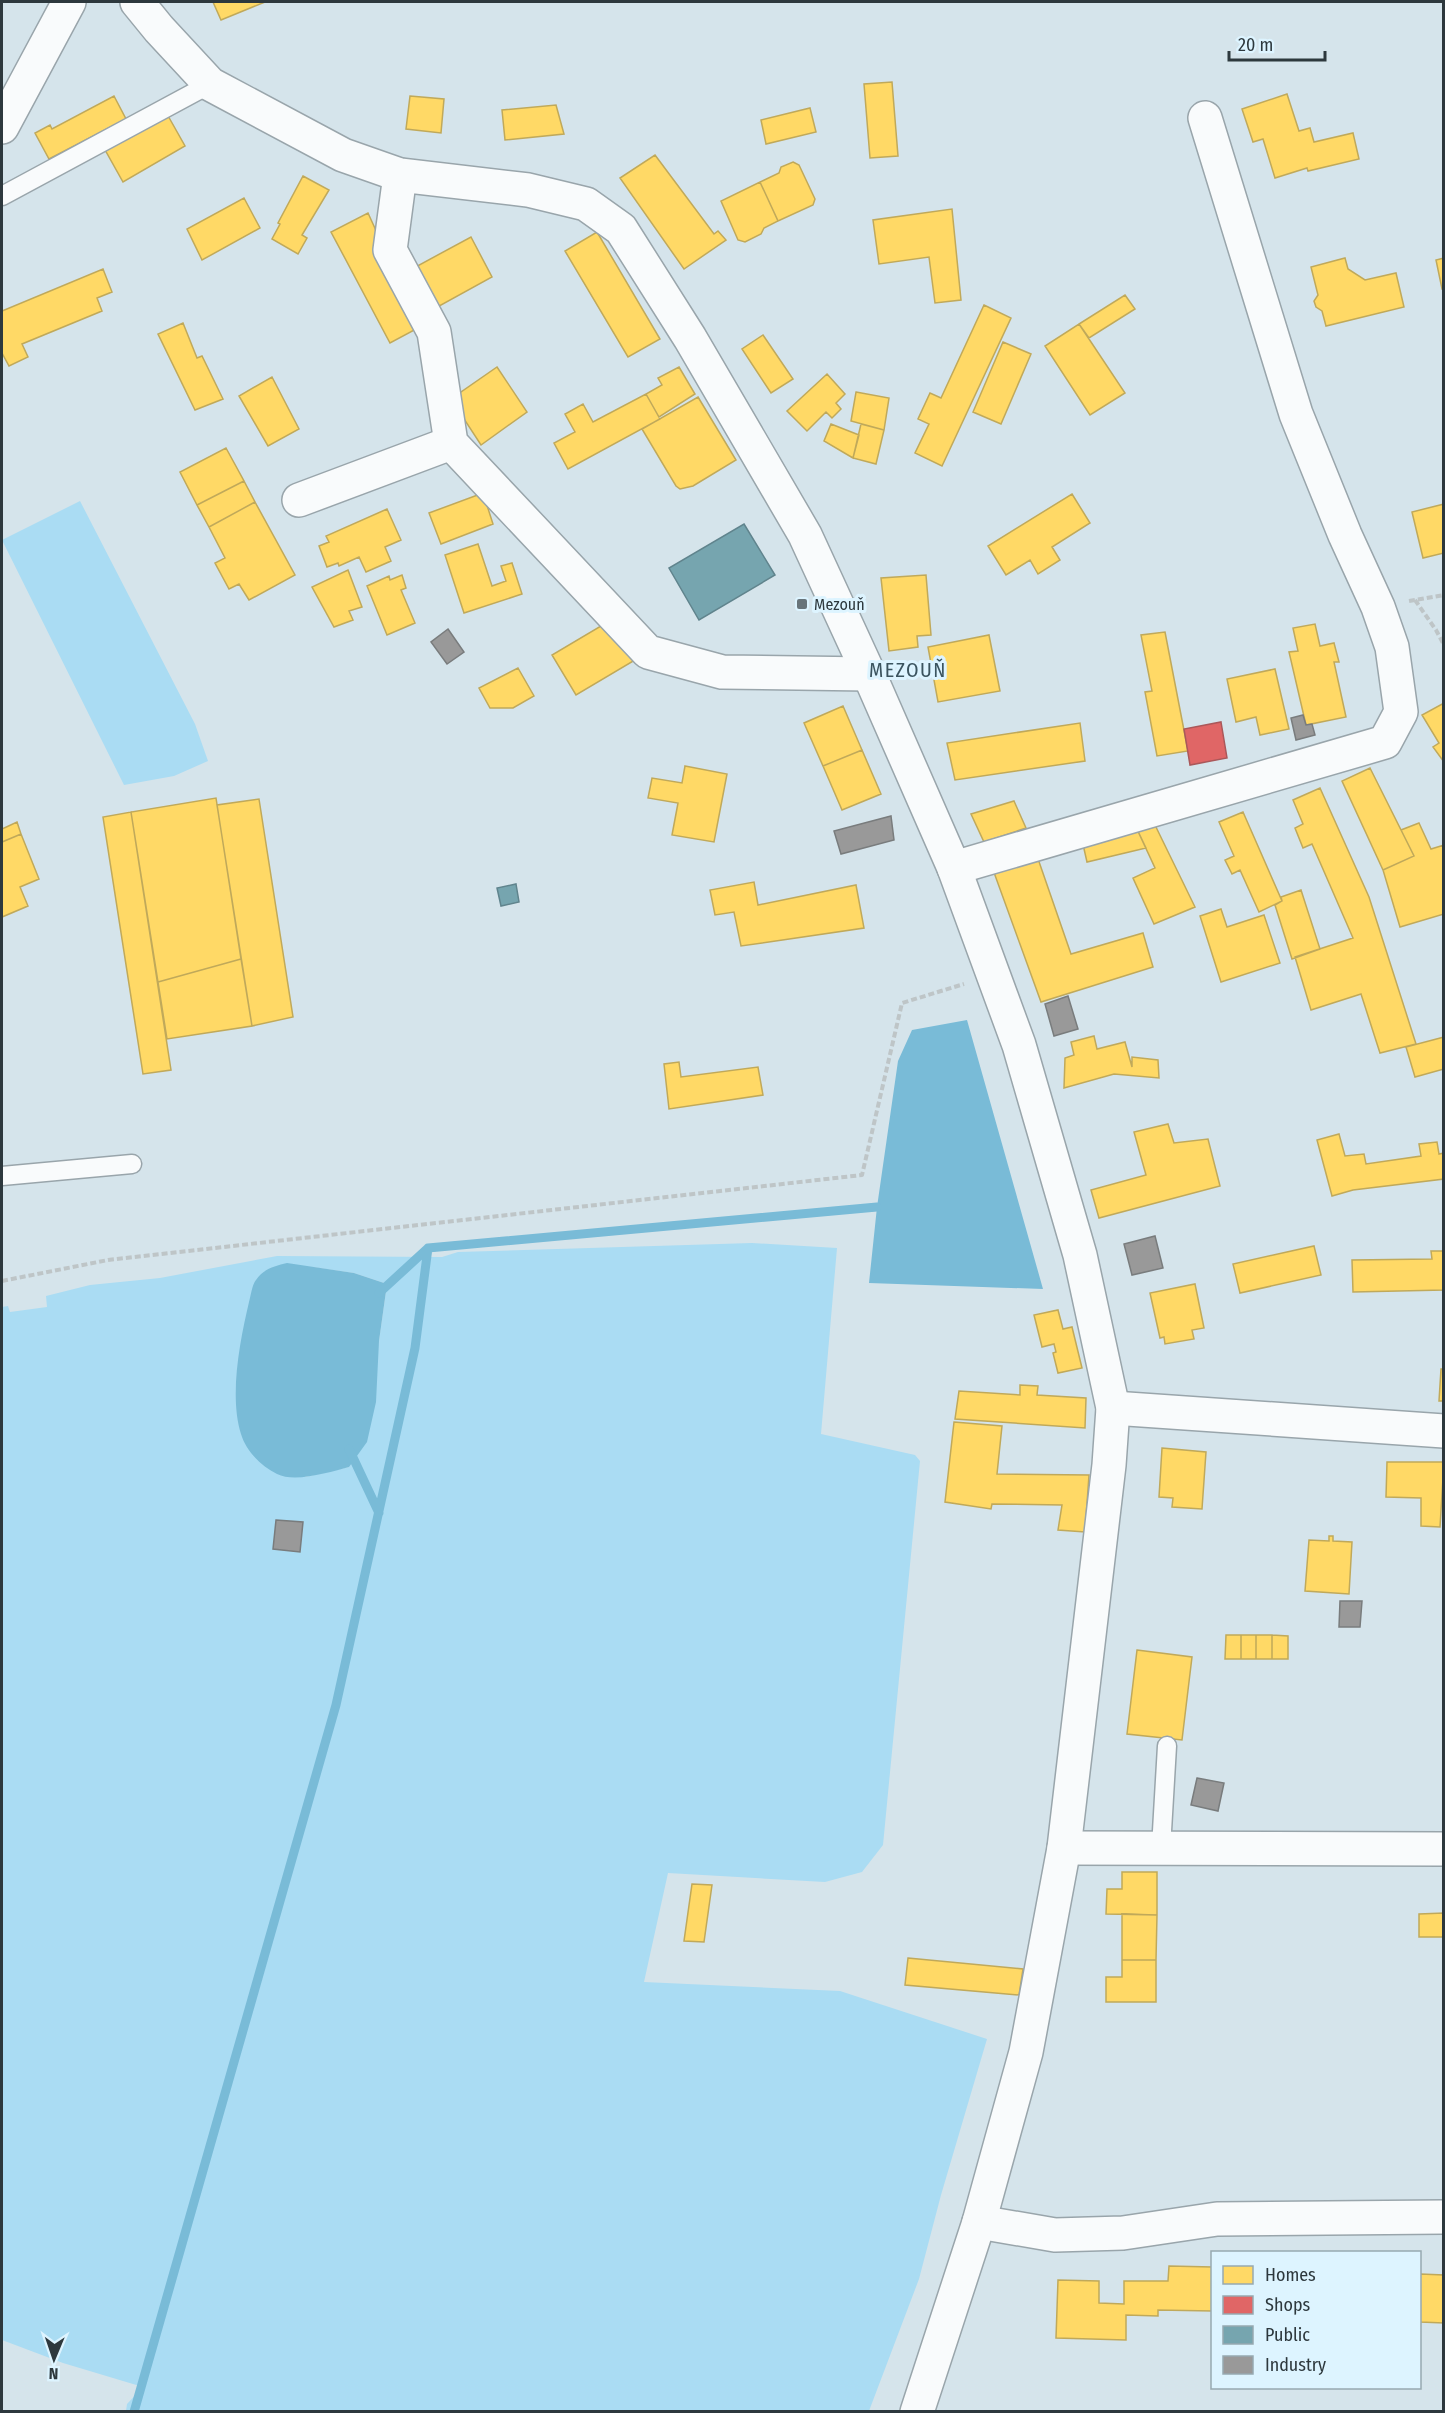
<svg xmlns="http://www.w3.org/2000/svg" width="1445" height="2413" font-family="'Fira Sans Condensed',sans-serif">
  <style>
    .green { fill: #aadcf3; fill-rule: evenodd }
    .water { fill: #79bbd7 }
    .homes { fill: #ffd966; stroke: #c0a95a; stroke-width: 1.5 }
    .shops { fill: #e06666; stroke: #aa585a; stroke-width: 1.5 }
    .public { fill: #76a5af; stroke: #60848d; stroke-width: 1.5 }
    .industry { fill: #999; stroke: #797c7d; stroke-width: 1.5 }
    .lines { fill: none; stroke-linecap: round; stroke-linejoin: round }
    .stream { stroke: #79bbd7; stroke-width: 9 }
    .service-casing { stroke: #99a5ab; stroke-width: 21 }
    .minor-casing { stroke: #99a5ab; stroke-width: 36 }
    .tertiary-casing { stroke: #99a5ab; stroke-width: 36 }
    .path { stroke: #bec5c7; stroke-width: 4; stroke-dasharray: 6 3; stroke-linecap: butt }
    .service { stroke: #f9fbfc; stroke-width: 18 }
    .minor { stroke: #f9fbfc; stroke-width: 33 }
    .tertiary { stroke: #f9fbfc; stroke-width: 33 }
    .poi-dot { fill: #68747a; stroke: #ddf4ff; stroke-width: 2 }
    .labels { text-anchor: middle; dominant-baseline: central; stroke-width: 6; stroke-linejoin: round; paint-order: stroke }
    .poi-label { font-size: 16px; fill: #2d383d; stroke: #ddf4ff; text-anchor: start }
    .quarter-label { font-size: 20px; letter-spacing: 1.5px; fill: #3b545f; stroke: #ddf4ff }
  </style>
  <rect width="100%" height="100%" fill="#d5e4eb"/>
  <!-- green -->
  <path class="green" d="M80 501 195 724 208 761 174 776 124 785 2 540Z
    M752 1243 837 1248 821 1434 915 1455 920 1461 883 1845 862 1872 825 1882 668 1873 644 1982 840 1991 987 2039 941 2195 919 2279 869 2411H126L127 2404 143 2387 63 2363 2 2340V1307L8 1306 10 1312 47 1307 46 1296 90 1285 160 1278 277 1256 442 1257 458 1252ZM312 1267 354 1273 387 1284 379 1341 349 1467 305 1477Z"/>
  <!-- water -->
  <path class="water" d="M967 1020 1043 1289 869 1283 877 1207 898 1061 912 1030Z
    M287 1263 354 1273 387 1284 379 1341 376 1402 367 1442 349 1467C330 1472 295 1483 277 1474 261 1466 246 1451 241 1434 229 1396 240 1340 249 1302 251 1295 252 1285 256 1280 263 1269 275 1266 287 1263Z"/>
  <!-- homes -->
  <path class="homes" d="M213 2H265L221 20Z
    M892 82 898 156 870 158 864 84Z
    M1287 94 1299 131 1310 128 1314 142 1353 133 1359 159 1308 171 1307 168 1275 178 1263 139 1253 142 1242 109Z
    M114 96 126 119 49 159 35 133 50 125 52 129Z
    M410 96 444 99 441 133 406 129Z
    M556 105 564 134 505 140 502 110Z
    M810 108 816 132 766 144 761 120Z
    M167 114 185 146 123 182 104 148Z
    M655 155 714 234 718 231 726 240 684 269 620 178Z
    M793 162 799 165 815 199 813 205 778 221 760 182 779 173 781 167Z
    M303 176 329 190 302 235 307 238 298 254 272 239 280 224 278 223Z
    M760 182 778 221 764 228 761 234 745 242 738 240 721 201Z
    M244 198 260 228 202 260 187 229Z
    M952 209 961 300 935 303 929 257 879 264 873 220Z
    M368 213 420 327 390 343 331 232Z
    M597 232 660 339 628 357 565 251Z
    M471 237 492 277 432 310 410 270Z
    M1345 258 1348 269 1365 280 1396 273 1404 307 1326 326 1322 311 1316 307 1314 301 1318 295 1311 267Z
    M1444 258V288L1442 289 1436 260Z
    M103 269 112 292 97 298 102 311 22 344 28 357 9 366 2 353V311Z
    M1125 295 1135 309 1089 338 1079 324Z
    M984 305 1011 318 942 466 915 453 929 424 918 419 930 393 941 398Z
    M183 323 197 358 202 356 223 399 195 410 158 334Z
    M1079 324 1125 393 1090 415 1045 346Z
    M763 335 793 379 771 393 742 349Z
    M1003 342 1031 354 1001 424 973 412Z
    M497 367 527 412 481 445 451 399Z
    M679 367 695 394 659 417 646 394 662 385 658 378Z
    M827 374 845 394 836 403 841 409 832 418 826 412 807 431 787 411Z
    M272 377 299 429 268 446 239 396Z
    M856 392 889 398 884 430 851 421Z
    M646 394 660 419 568 469 554 443 575 432 565 414 583 404 593 422Z
    M698 397 736 460 693 486 680 489 676 486 642 429Z
    M831 424 859 435 853 458 824 441Z
    M861 424 884 430 876 464 853 458Z
    M226 448 244 481 197 505 180 472Z
    M244 481 255 502 209 527 197 505Z
    M483 493 493 524 441 544 429 513Z
    M1072 494 1090 523 1052 547 1060 560 1038 574 1030 560 1006 575 988 546Z
    M255 502 295 575 249 600 239 584 229 589 215 563 225 558 209 527Z
    M1444 504V553L1423 558 1412 512Z
    M387 509 401 540 385 547 391 561 366 572 359 557 339 566 338 563 327 567 319 546 329 542 326 536Z
    M478 544 492 586 506 581 501 566 512 563 522 594 464 613 445 555Z
    M348 570 362 607 349 611 353 620 334 627 312 587Z
    M402 575 406 588 401 590 415 623 387 635 367 586 389 576 390 580Z
    M926 575 931 635 917 636 918 647 889 651 881 578Z
    M611 620 635 660 576 695 552 655Z
    M1315 624 1320 646 1334 643 1339 662H1334L1346 717 1306 725 1289 652 1298 651 1293 628Z
    M1165 632 1188 751 1157 756 1145 692 1152 691 1141 635Z
    M989 635 1000 691 938 702 928 647Z
    M518 668 534 696 513 708H490L479 688Z
    M1275 669 1289 729 1260 735 1256 717 1236 722 1227 679Z
    M1444 703V762L1433 747 1439 743 1422 715Z
    M843 706 862 750 823 766 804 723Z
    M1080 723 1085 761 955 780 947 743Z
    M862 750 881 794 842 810 823 766Z
    M685 766 727 774 714 842 672 835 678 803 648 798 652 778 682 783Z
    M1370 768 1414 856 1383 870 1342 781Z
    M1320 788 1369 897 1416 1044 1380 1053 1361 994 1311 1010 1295 957 1353 938 1312 844 1303 848 1295 828 1303 824 1293 800Z
    M216 798 241 959 158 982 131 812Z
    M259 799 293 1017 252 1026 217 805Z
    M1014 801 1026 828 984 842 971 814Z
    M131 812 171 1070 143 1074 103 817Z
    M1243 812 1282 901 1259 912 1240 870 1232 874 1225 860 1234 856 1219 822Z
    M17 822 21 834 2 842V829Z
    M1154 823 1195 907 1154 924 1133 878 1155 868 1136 827Z
    M1419 823 1431 849 1444 845V914L1400 927 1383 870 1414 856 1401 830Z
    M1136 827 1146 848 1087 862 1082 840Z
    M21 834 39 879 20 887 28 906 2 917V842Z
    M1036 853 1071 954 1143 933 1153 967 1041 1002 992 867Z
    M754 882 758 905 856 885 864 928 741 946 734 912 715 915 710 890Z
    M1301 890 1320 949 1292 959 1275 905 1282 901 1281 897Z
    M1221 909 1227 927 1264 915 1280 963 1221 982 1200 916Z
    M241 959 252 1026 167 1039 158 982Z
    M1094 1036 1097 1049 1125 1042 1132 1067V1057L1158 1060 1159 1078 1114 1074 1064 1088 1065 1058 1074 1055 1071 1042Z
    M1444 1037V1069L1415 1077 1406 1047Z
    M679 1062 681 1077 758 1067 763 1095 669 1109 664 1064Z
    M1168 1124 1174 1143 1208 1139 1220 1186 1099 1218 1091 1190 1146 1175 1134 1132Z
    M1339 1134 1345 1156 1364 1154 1366 1164 1421 1156 1419 1144 1437 1142 1439 1154 1444 1153V1179L1353 1190 1332 1196 1317 1140Z
    M1314 1246 1321 1275 1240 1293 1233 1264Z
    M1431 1251H1444V1290L1353 1292 1352 1260 1432 1259Z
    M1195 1284 1204 1328 1192 1330 1194 1339 1165 1344 1164 1337 1160 1338 1150 1293Z
    M1058 1310 1063 1329 1072 1327 1082 1368 1058 1373 1053 1353 1056 1352 1054 1344 1042 1347 1034 1315Z
    M1441 1369H1444V1401H1439Z
    M1020 1385 1038 1386 1037 1395 1086 1398 1085 1428 955 1419 959 1391 1020 1395Z
    M954 1422 1002 1426 997 1474 1089 1475 1085 1532 1058 1530 1062 1505 992 1504 991 1509 945 1502Z
    M1162 1448 1206 1452 1202 1509 1172 1507 1173 1498 1159 1497Z
    M1387 1462H1444L1440 1527 1421 1526V1498L1386 1497Z
    M1329 1536H1333V1541L1352 1542 1349 1594 1305 1591 1309 1540 1329 1541Z
    M1226 1635H1241V1659H1225Z
    M1241 1635H1256V1659H1241Z
    M1256 1635H1272V1659H1256Z
    M1272 1635 1288 1636V1659H1272Z
    M1137 1650 1192 1657 1182 1740 1127 1734Z
    M1122 1872H1157V1915L1106 1914 1107 1889H1122Z
    M692 1884 712 1885 704 1942 684 1941Z
    M1444 1913V1937H1419V1914Z
    M1122 1914 1157 1915 1156 1960H1122Z
    M908 1958 1023 1969 1019 1995 905 1985Z
    M1122 1960H1156V2002H1106V1977H1122Z
    M1169 2266 1212 2267V2311L1158 2310V2316L1126 2315V2340L1056 2338 1058 2280 1099 2281V2303L1124 2304V2281H1168Z
    M1420 2274 1444 2275V2323L1420 2322Z"/>
  <!-- shops -->
  <path class="shops" d="M1221 722 1227 758 1190 765 1184 729Z"/>
  <!-- public -->
  <path class="public" d="M744 524 775 575 699 620 669 568Z
    M516 884 519 902 501 906 497 888Z"/>
  <!-- industry -->
  <path class="industry" d="M448 629 464 652 447 664 431 642Z
    M1303 715 1306 725 1312 724 1315 735 1296 740 1291 718Z
    M891 816 894 840 841 854 834 831Z
    M1068 996 1078 1029 1054 1036 1045 1004Z
    M1155 1236 1163 1268 1132 1275 1124 1244Z
    M276 1520 303 1522 300 1552 273 1549Z
    M1340 1601H1362L1360 1627H1339Z
    M1197 1778 1224 1783 1218 1811 1191 1805Z"/>
  <g class="lines">
    <!-- stream -->
    <path class="stream" d="M379 1293 428 1248
      M349 1449 379 1513
      M134 2412 336 1705 415 1348 428 1248 877 1207"/>
    <!-- service casing -->
    <g class="service-casing">
      <path id="service" d="M2 196 210 84
        M2 1176 132 1164
        M1161 1848 1167 1746"/>
    </g>
    <!-- minor casing -->
    <g class="minor-casing">
      <path id="minor" d="M400 175 390 250 434 332 451 443 648 652 722 672 869 674
        M299 500 451 443
        M954 868 1385 742 1401 712 1392 647 1378 607 1345 535 1296 414 1205 118
        M1113 1408 1444 1431
        M1064 1848 1444 1849
        M979 2222 1055 2235 1123 2233 1217 2219 1444 2217"/>
    </g>
    <!-- tertiary casing -->
    <g class="tertiary-casing">
      <path id="tertiary" d="M137 2 159 29 210 84 343 155 400 175 528 190 586 204 621 229 690 338 805 535 869 674 954 868 1019 1045 1080 1255 1113 1408 1109 1465 1064 1848 1026 2052 979 2222 917 2412
        M2 127 69 2"/>
    </g>
    <!-- path -->
    <path class="path" d="M1415 600 1436 630 1444 645
      M1409 601 1444 595
      M2 1281 108 1260 862 1175 902 1003 964 984"/>
    <!-- service -->
    <use href="#service" class="service"/>
    <!-- minor -->
    <use href="#minor" class="minor"/>
    <!-- tertiary -->
    <use href="#tertiary" class="tertiary"/>
  </g>
  <!-- markers -->
  <rect class="poi-dot" x="796" y="598" width="12" height="12" rx="3"/>
  <g class="labels">
    <!-- poi labels -->
    <g class="poi-label">
      <text x="814" y="604">Mezouň</text>
    </g>
    <!-- quarter labels -->
    <g class="quarter-label">
      <text x="908" y="670">MEZOUŇ</text>
    </g>
  </g>
  <!-- border -->
  <rect width="1445" height="2413" fill="none" stroke="#2d383d" stroke-width="6"/>
  <!-- legend -->
  <rect x="1211" y="2251" width="210" height="138" fill="#ddf4ff" stroke="#97a9b1" stroke-width="1.5"/>
  <rect x="1223" y="2266" width="30" height="18" fill="#ffd966" stroke="#97a9b1" stroke-width="1.5"/>
  <text x="1265" y="2281" font-size="18" fill="#2d383d">Homes</text>
  <rect x="1223" y="2296" width="30" height="18" fill="#e06666" stroke="#97a9b1" stroke-width="1.5"/>
  <text x="1265" y="2311" font-size="18" fill="#2d383d">Shops</text>
  <rect x="1223" y="2326" width="30" height="18" fill="#76a5af" stroke="#97a9b1" stroke-width="1.5"/>
  <text x="1265" y="2341" font-size="18" fill="#2d383d">Public</text>
  <rect x="1223" y="2356" width="30" height="18" fill="#999999" stroke="#97a9b1" stroke-width="1.5"/>
  <text x="1265" y="2371" font-size="18" fill="#2d383d">Industry</text>
  <!-- north arrow -->
  <g transform="translate(54 2359) rotate(182)" stroke="#ddf4ff" stroke-width="4.5" paint-order="stroke">
  <path d="M0-4.5L10 22L0 15L-10 22Z" fill="#2d383d"/>
  <text y="-9" font-size="16" font-weight="bold" text-anchor="middle" fill="#2d383d">N</text>
  </g>
  <!-- scale -->
  <path d="M1229 51v9h96v-9" fill="none" stroke="#2d383d" stroke-width="3"/>
  <text x="1238" y="51" font-size="18" fill="#2d383d" stroke="#ddf4ff" stroke-width="4.5" paint-order="stroke">20 m</text>
</svg>
